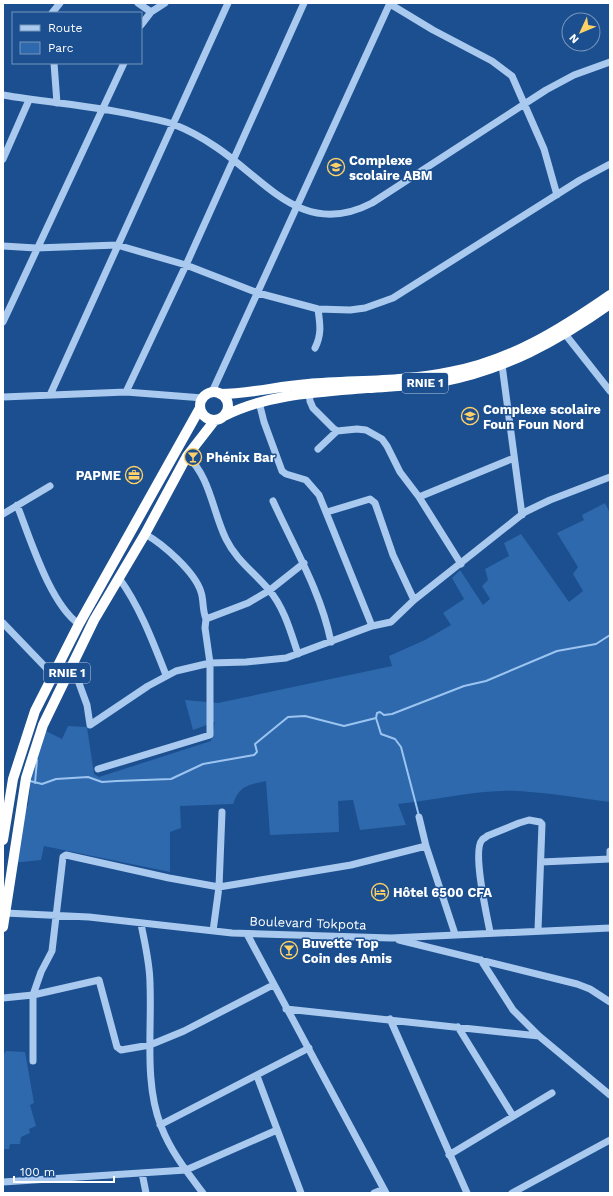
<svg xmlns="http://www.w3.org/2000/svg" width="613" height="1196" font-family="'Work Sans',sans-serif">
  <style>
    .green { fill: #2e69ad }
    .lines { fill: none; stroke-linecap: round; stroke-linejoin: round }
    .stream { stroke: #9cc4f0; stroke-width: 2 }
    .minor { stroke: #a9c9ee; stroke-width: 7 }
    .highway { stroke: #fff; stroke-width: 10 }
    .labels { text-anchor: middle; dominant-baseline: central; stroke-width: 3; stroke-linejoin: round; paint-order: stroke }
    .shield { fill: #1b4f8f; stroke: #bbcadd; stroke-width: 1 }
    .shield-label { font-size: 12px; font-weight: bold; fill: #fff }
    .poi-label { font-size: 13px; font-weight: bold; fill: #fff; stroke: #1b4f8f; text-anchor: start }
    .street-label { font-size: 13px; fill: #fff; stroke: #1b4f8f }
  </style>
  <rect width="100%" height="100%" fill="#1b4f8f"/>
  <!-- green -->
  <path class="green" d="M605 503 610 513V802C580 798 549 793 519 791 478 789 439 800 398 804L406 825 360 830 353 800 338 801 339 832 270 835 266 781C248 785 240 785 233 804L180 806 181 828 170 832V872L44 846 41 860 12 863 18 810 28 806 30 789 23 786 26 760 38 727 62 739 68 726 87 727 94 774 99 777 211 741 215 722 193 730 185 700 218 703 392 666 389 656 425 640 451 625 443 613 464 599 452 578 460 570 483 605 490 599 482 586 488 580 485 569 509 556 504 543 521 534 569 602 583 591 573 574 578 567 557 533 584 520 582 515Z
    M6 1051 25 1052 34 1103 30 1105 36 1126 29 1129 30 1133 21 1137 20 1144H10L9 1149H3V1055Z"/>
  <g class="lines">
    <!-- stream -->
    <path class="stream" d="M30 781 42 784 56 779 88 777 102 782 117 781 171 779 203 764 254 755 257 752 255 744 288 717 305 716 344 726 376 718
      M35 783 37 760
      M419 816 401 747 395 739 381 734 376 718 377 713 380 712 384 715 392 714 464 686 486 681 557 651 596 644 610 635"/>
    <!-- minor -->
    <path class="minor" d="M138 3 151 12
      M390 4 433 30 492 61 512 76 544 149 557 195
      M52 13 60 3
      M141 25 151 12 165 3
      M54 63 57 103
      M3 95C50 103 98 106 144 117 153 119 164 121 173 124 188 130 203 138 216 147 267 181 303 239 372 203L546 90 574 75 610 62
      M3 159 29 100
      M3 246 36 248 117 245 186 265 258 293 318 309 350 310 365 308 393 298 580 180 610 164
      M3 322 124 63
      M565 334 610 391
      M315 348C322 334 320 324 318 309
      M502 365 522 515
      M126 392 186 265 304 3
      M212 392 390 3
      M309 393 310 401 313 408 333 428 337 431 357 429 366 430 382 439 387 446 400 472 419 497 461 564
      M50 395 228 3
      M3 397 126 392 203 398
      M259 402 264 422 282 471 286 474 306 480 319 495 372 626
      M318 449 337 431
      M187 456C210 476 213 513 226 539 236 560 255 573 269 590 284 607 291 633 298 654
      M419 497 514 458
      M273 501C294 547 321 592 331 642
      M17 505C30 538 50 604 79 624
      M327 512 370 499 375 503 393 555 414 600
      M3 514 50 486
      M145 534C163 544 195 572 201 592 204 601 202 609 206 619
      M119 578C140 607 153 642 166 675
      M3 623 52 674
      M72 664 87 705 90 725 148 686 176 671 210 663 246 662 286 658 372 626 391 622 414 600 525 512 550 500 610 477
      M98 769 210 735V663L205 628 206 619 248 603 270 590 304 563
      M419 817 426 846 455 934
      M610 859V851
      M541 862 610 859
      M5 913 89 917 232 933 391 938 610 928
      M141 924C145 944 150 964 150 984 152 1030 144 1083 161 1126 171 1152 187 1172 203 1193
      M213 931 219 887 222 812
      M490 932C487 916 472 851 482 840 483 838 486 838 487 836L519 823 529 820 540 822 542 824 538 930
      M247 934 386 1193
      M399 940 577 984 590 989 610 1002
      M481 960 513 1010 539 1036 610 1095
      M3 998 33 995 99 980 117 1047 121 1050 150 1045 184 1031 273 985
      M286 1009 539 1036
      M390 1019 467 1193
      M458 1027 513 1116
      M33 1061V995L41 972 52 951 63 857 66 855 169 878 219 887 351 865 426 846
      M257 1076 301 1193
      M160 1125 309 1048
      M449 1155 552 1093
      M142 1173 146 1193
      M3 1182 186 1170 277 1130
      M374 1193 384 1189
      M512 1193 610 1140"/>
    <!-- highway -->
    <path class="highway" d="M200 406a14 14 0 1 1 28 0a14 14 0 1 1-28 0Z
      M220 394C250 394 278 386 308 384 355 380 404 382 450 372 510 361 561 329 610 295
      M224 416C267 394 319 392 367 388 392 387 416 384 440 382 504 370 558 341 610 304
      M3 840 13 779 35 711 79 624 200 408
      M3 927 26 778 43 725 94 620 145 534 187 456 215 420"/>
  </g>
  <!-- icons -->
  <defs>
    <g id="school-ring" transform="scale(0.9)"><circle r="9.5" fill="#1b4f8f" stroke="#ffd166" stroke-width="1.5"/><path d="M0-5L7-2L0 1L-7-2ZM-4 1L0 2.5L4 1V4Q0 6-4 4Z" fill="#ffd166"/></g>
    <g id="bar-ring" transform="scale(0.9)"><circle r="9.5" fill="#1b4f8f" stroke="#ffd166" stroke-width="1.5"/><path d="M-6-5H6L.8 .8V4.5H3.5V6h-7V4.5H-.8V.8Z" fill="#ffd166"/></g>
    <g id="office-ring" transform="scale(0.9)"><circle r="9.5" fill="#1b4f8f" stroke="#ffd166" stroke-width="1.5"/><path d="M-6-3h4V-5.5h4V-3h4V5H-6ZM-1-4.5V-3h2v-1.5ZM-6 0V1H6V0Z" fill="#ffd166"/></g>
    <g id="hotel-ring" transform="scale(0.9)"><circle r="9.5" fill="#1b4f8f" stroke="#ffd166" stroke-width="1.5"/><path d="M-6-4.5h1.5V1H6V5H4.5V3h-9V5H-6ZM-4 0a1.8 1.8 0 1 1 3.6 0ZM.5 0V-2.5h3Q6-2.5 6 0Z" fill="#ffd166"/></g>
  </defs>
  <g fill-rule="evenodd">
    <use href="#school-ring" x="336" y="167"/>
    <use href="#school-ring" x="470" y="416"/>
    <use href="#bar-ring" x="193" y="457"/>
    <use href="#office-ring" x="134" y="475"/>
    <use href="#hotel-ring" x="380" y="892"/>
    <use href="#bar-ring" x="289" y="950"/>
  </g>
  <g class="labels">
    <!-- shield labels -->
    <g class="shield">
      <rect x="402" y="373" width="46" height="20" rx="3"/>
      <rect x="44" y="663" width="46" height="20" rx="3"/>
    </g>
    <g class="shield-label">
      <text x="425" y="383">RNIE 1</text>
      <text x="67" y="673">RNIE 1</text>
    </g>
    <!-- poi labels -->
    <g class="poi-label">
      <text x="349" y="160">Complexe<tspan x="349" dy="15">scolaire ABM</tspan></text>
      <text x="483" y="409">Complexe scolaire<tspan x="483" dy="15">Foun Foun Nord</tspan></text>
      <text x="206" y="457">Phénix Bar</text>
      <text x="121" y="475" text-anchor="end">PAPME</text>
      <text x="393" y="892">Hôtel 6500 CFA</text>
      <text x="302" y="943">Buvette Top<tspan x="302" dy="15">Coin des Amis</tspan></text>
    </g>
    <!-- street labels -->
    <g class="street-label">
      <text transform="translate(308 923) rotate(2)">Boulevard Tokpota</text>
    </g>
  </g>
  <!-- border -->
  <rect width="613" height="1196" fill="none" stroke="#ffffff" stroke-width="8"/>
  <!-- legend -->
  <rect x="12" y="12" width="130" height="52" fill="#1b4f8f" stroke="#7695bc"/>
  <rect x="20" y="25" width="20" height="6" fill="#a9c9ee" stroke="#7695bc"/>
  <text x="48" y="32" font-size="12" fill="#ffffff">Route</text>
  <rect x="20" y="42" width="20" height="12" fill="#2e69ad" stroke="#7695bc"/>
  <text x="48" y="52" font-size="12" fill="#ffffff">Parc</text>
  <!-- north arrow -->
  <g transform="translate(581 32) rotate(226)"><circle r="19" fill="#1b4f8f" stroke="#7695bc"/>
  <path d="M0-3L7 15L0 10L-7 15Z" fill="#ffd166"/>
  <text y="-6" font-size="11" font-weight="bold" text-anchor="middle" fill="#ffffff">N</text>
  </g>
  <!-- scale -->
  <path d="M14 1176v6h100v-6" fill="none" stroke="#ffffff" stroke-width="2"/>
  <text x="20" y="1176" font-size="12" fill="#ffffff" stroke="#1b4f8f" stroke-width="3" paint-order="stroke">100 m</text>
</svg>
